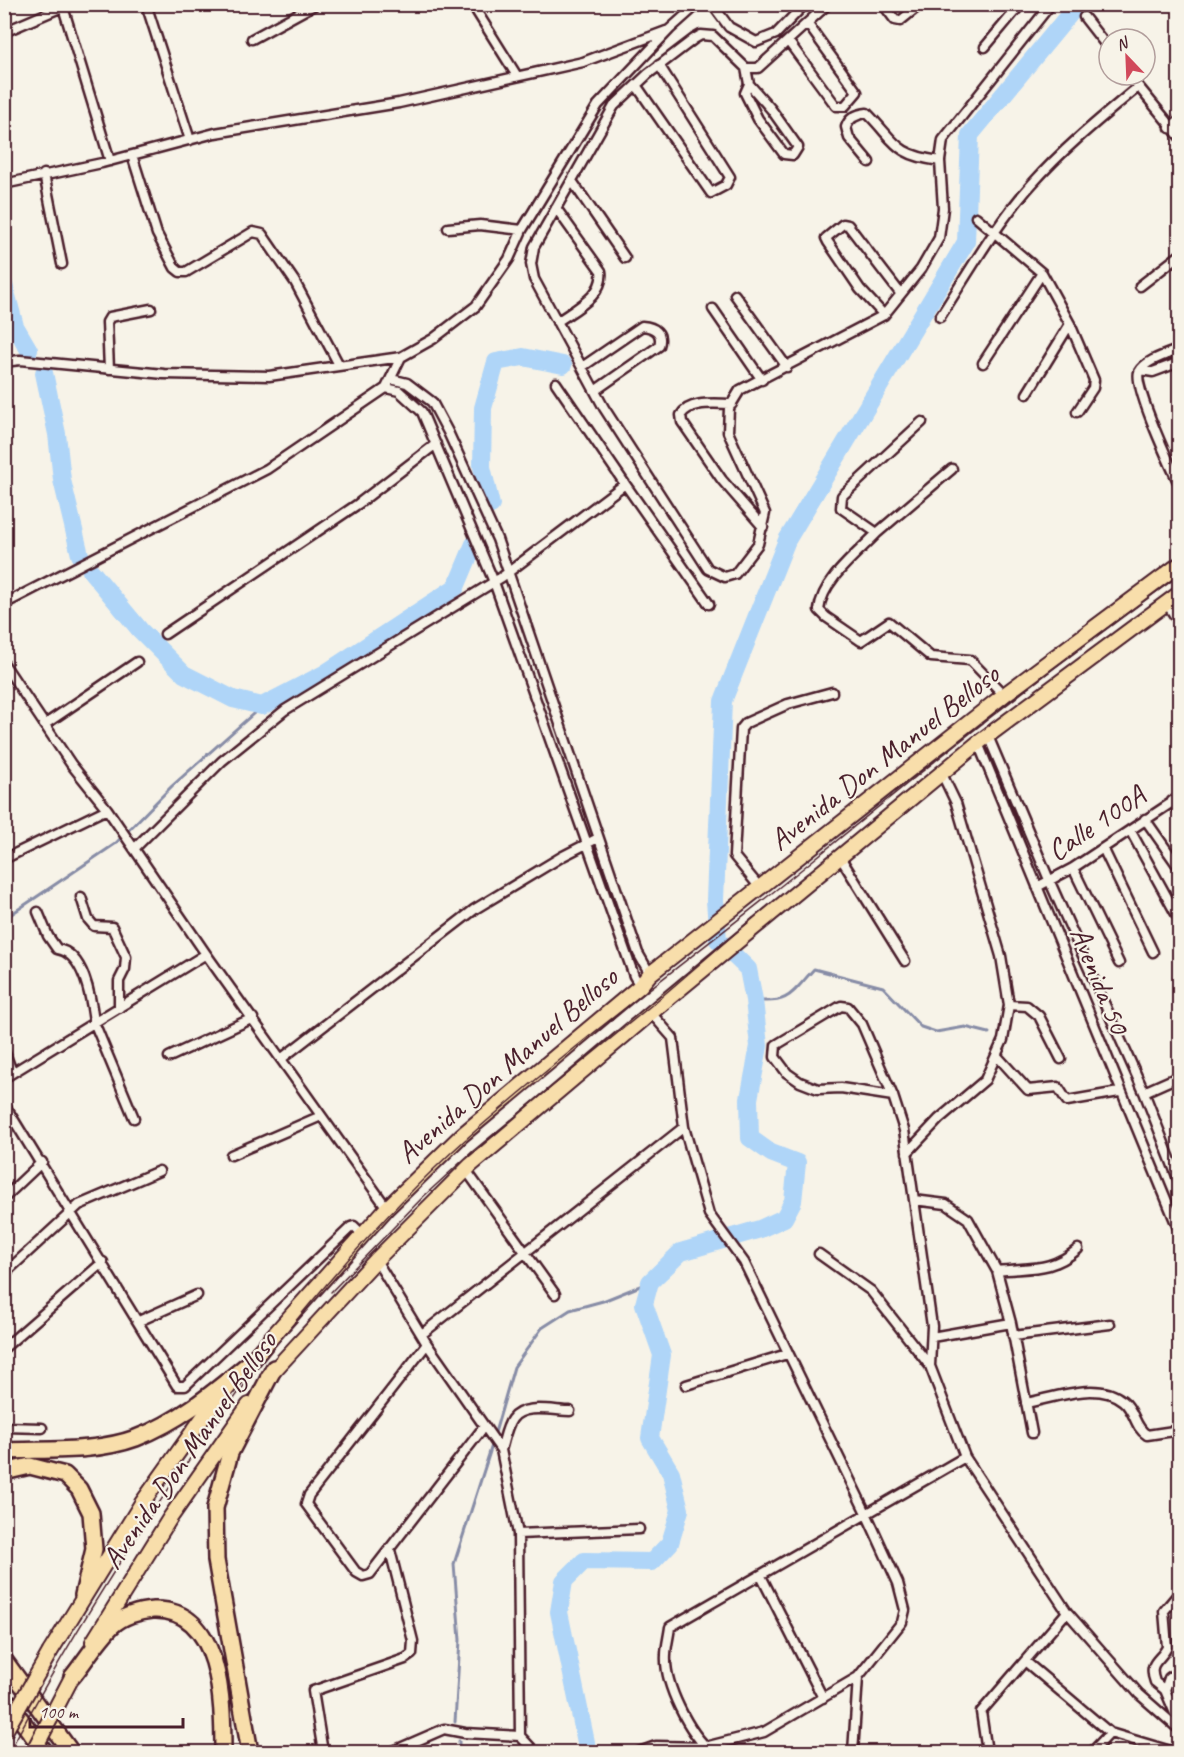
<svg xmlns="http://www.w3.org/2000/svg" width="1184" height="1757" font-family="Caveat,sans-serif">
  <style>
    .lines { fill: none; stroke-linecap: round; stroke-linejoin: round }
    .stream { stroke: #878ca6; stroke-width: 3 }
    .river { stroke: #afd5f8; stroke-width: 18 }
    .street-casing { stroke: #4a1f2b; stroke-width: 13 }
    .primary-casing { stroke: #4a1f2b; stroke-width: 18 }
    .highway-casing { stroke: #4a1f2b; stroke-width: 20 }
    .street { stroke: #f7f3e8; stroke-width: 8 }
    .primary { stroke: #f8deab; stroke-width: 14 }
    .highway { stroke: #f8deab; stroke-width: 15 }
    .tram { stroke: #4a1f2b; stroke-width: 1.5 }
    .primary-bridge-casing { stroke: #4a1f2b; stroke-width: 18; stroke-linecap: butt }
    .primary-bridge { stroke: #f8deab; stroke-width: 14 }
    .labels { text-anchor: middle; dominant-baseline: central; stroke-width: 4.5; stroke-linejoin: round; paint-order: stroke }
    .street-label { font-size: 30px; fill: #4a1f2b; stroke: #f7f3e8 }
  </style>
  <rect width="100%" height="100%" fill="#f7f3e8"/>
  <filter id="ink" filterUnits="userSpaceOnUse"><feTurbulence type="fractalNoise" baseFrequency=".0167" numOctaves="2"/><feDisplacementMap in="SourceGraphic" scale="12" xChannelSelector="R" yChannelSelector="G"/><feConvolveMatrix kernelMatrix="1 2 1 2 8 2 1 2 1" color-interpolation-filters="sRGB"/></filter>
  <g filter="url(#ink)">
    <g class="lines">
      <!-- stream -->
      <path class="stream" d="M4 919 115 844 172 786 262 706
        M754 1000C789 1005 792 993 814 969L883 987 921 1027 936 1032 965 1027 989 1033
        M494 1436 514 1367 542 1328 570 1310 603 1301 650 1282
        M455 1722 460 1640 454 1564 493 1442
        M459 1741V1752"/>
      <!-- river -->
      <path class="river" d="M4 285 15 326 29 350
        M44 373 57 434 62 480 80 555
        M491 505 482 467 483 408 496 362 523 357 563 365
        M91 571 140 630 184 674 233 699 262 706 324 674 456 587 474 544
        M588 1752 559 1612 564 1581 584 1561 652 1562 670 1543 680 1510 671 1473 650 1438 662 1355 644 1304 650 1282 681 1252 760 1229 784 1218 793 1201 797 1163 771 1153 750 1138 749 1099 759 1046 754 1000 748 969 718 940 715 900 723 701 787 540 966 242 970 135 1078 4"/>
      <!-- street casing -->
      <g class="street-casing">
        <path id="street" d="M146 4 190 140
          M472 4 517 76
          M712 4 729 27 756 42 776 34 805 4
          M828 4 758 68H746L713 36 701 35 694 39 648 74 614 106 534 247 531 264 534 279 604 408 708 569 725 577 735 574 758 544 765 513 728 432 729 408 740 390 884 315 921 269 939 238 943 208 940 161 943 140 1051 4
          M883 4 895 20 900 21 921 4
          M63 7 110 161
          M1084 17 1109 49
          M4 32 69 4
          M252 39 316 4
          M788 41 836 106H845L857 92 807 23
          M985 47 1021 4
          M746 68 749 84 745 93 758 119 784 154 793 155 798 147 771 109 749 84
          M1129 75 1180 137
          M636 85 711 193 726 185 730 177 659 65
          M1170 128 1180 119
          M132 155 157 234 175 268 180 272H186L253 232 262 234 295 282 339 365
          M869 162 849 138 846 127C849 118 857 114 867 113 896 142 894 155 940 161
          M44 174 62 264
          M572 181 625 258
          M4 184 102 163 215 133 399 103 583 62 666 31
          M556 208 601 271C605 295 575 309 557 322
          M976 217 1042 273 1070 324 1094 380 1093 388 1077 412
          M448 228 480 225 522 230
          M1140 286 1180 255
          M735 295 787 367
          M713 309 762 380
          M884 315 860 289 828 242 826 238 843 224 848 225 900 293
          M940 317C969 272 996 224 1032 184 1064 148 1101 118 1138 87
          M1180 349C1168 354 1145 360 1139 372 1133 386 1172 469 1180 486
          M4 362 20 360 164 374 269 376 401 357 433 339 476 306 509 259 522 230 598 105 670 29 698 4
          M983 363 1042 273
          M582 367 642 326C655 327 663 333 659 346L596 390
          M109 369 107 322 110 317 151 309
          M1141 370 1153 372 1180 362
          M391 379 407 383 432 402 448 432 497 539 638 953 650 974
          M556 383 625 484
          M386 388 399 391 422 412 494 582 634 976 640 986
          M1027 394 1070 324
          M732 404C716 404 690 400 681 415L682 422 722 480 763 527
          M922 422 842 496 841 508 877 533C857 554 822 580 819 610L826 617 861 641 889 622 931 657 970 660 1004 695
          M877 533 952 469
          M1166 602 1180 624
          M4 604 267 469 386 388 401 357
          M165 634 358 504 436 444
          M4 664 71 764 107 809 206 954 387 1208
          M44 725 137 662
          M988 736 1050 882 1144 1092 1180 1184
          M978 743 1180 1233
          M1172 801 1180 812
          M1145 819 1180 869
          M1130 830 1180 921
          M1103 848 1153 952
          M134 849 222 761 285 710 502 577 625 484 709 604
          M840 857 905 961
          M4 859 107 809
          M1073 868 1119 963
          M1037 887 1073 868 1180 797
          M761 889 734 856 741 729 746 723 788 704 832 692
          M81 897 88 919 94 926 112 927 126 957 125 969 119 981V1008
          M38 912 48 936 57 949C84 953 91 997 94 1022L134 1118
          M1009 1005 1027 1006 1039 1016 1061 1059
          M4 1050 12 1072
          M169 1057 253 1018
          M998 1057 1028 1090 1058 1087 1067 1101 1119 1092
          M281 1059 475 909 563 856 598 838
          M4 1078 206 954
          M1144 1092 1180 1076
          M893 1096 841 1088 818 1089 800 1082 787 1073 775 1057 776 1045 841 1006 848 1007 862 1024 893 1096 904 1130 932 1326 930 1366 965 1457 1067 1612 1139 1694 1180 1730
          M4 1104 177 1386H185L351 1227 354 1226 363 1235
          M907 1153 939 1119 985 1080 1003 1040 1009 1005 1001 956 956 803 942 774
          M231 1155 321 1116
          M466 1170 555 1294
          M4 1198 42 1162
          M914 1200 946 1204 968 1219 997 1271 1011 1323 1032 1433
          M819 1254 871 1291 930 1366
          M376 1260 427 1344 501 1450 518 1534 520 1736 535 1752
          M997 1271C1031 1267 1051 1272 1078 1249
          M4 1274 79 1205 159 1171
          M139 1321 197 1295
          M422 1334 684 1127
          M1013 1336 1110 1324
          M932 1337 1011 1323
          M427 1344 309 1495 306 1504 356 1572 363 1576 370 1574 483 1428
          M4 1348 103 1262
          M686 1385 787 1354
          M1026 1403C1054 1398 1098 1380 1123 1401 1135 1410 1134 1427 1147 1435L1180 1430
          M4 1427 42 1428
          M501 1450C504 1441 506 1427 512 1419 523 1403 554 1411 570 1411
          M518 1534 639 1529
          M761 1576 823 1698
          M1026 1662 1110 1733 1174 1752
          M1165 1690 1155 1682C1147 1661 1161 1661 1167 1647L1164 1611 1180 1592
          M1165 1690 1180 1725
          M1165 1690 1169 1678 1180 1670
          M323 1752 313 1691 405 1659 412 1654 413 1641 390 1550
          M391 1752 444 1729 465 1733 520 1736
          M639 1752 656 1746 705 1747 764 1732 858 1677 902 1622 905 1610 898 1583 866 1513 744 1262 709 1214 684 1127 673 1038 651 1013
          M712 1752C689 1734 664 1684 666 1655 666 1646 669 1636 670 1627L965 1457
          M853 1752 858 1677
          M987 1752 981 1712 1067 1612
          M1092 1752 1110 1733"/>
      </g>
      <!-- primary casing -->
      <g class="primary-casing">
        <path id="primary" d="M268 1377 376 1260 471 1165 658 1007 978 743 1180 593
          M93 1642 170 1518 249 1405
          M50 1652 142 1503 204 1416 247 1365 387 1208 462 1135 640 986 650 974 1004 695 1180 564"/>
      </g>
      <!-- highway casing -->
      <g class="highway-casing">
        <path id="highway" d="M4 1451C47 1449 95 1453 136 1438 178 1422 213 1393 247 1365
          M4 1472 30 1466 65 1475 79 1489 91 1513 94 1549 83 1595
          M4 1660 71 1752
          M72 1677C85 1661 97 1641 112 1626 122 1616 139 1611 153 1610 222 1607 223 1704 223 1752
          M4 1697 45 1752
          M250 1752 216 1560 215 1508 230 1453 274 1368"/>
      </g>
      <!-- street -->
      <use href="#street" class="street"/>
      <!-- primary -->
      <use href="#primary" class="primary"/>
      <!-- highway -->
      <use href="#highway" class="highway"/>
      <!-- tram -->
      <path class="tram" d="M331 1292 424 1196 473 1151 653 1004 753 918
        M9 1752C94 1593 192 1443 309 1305 357 1248 409 1190 465 1140 575 1043 693 957 807 865 929 765 1051 667 1180 575"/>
      <!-- primary-bridge casing -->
      <g class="primary-bridge-casing">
        <path id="primary-bridge" d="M4 1733 50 1652
          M33 1752 72 1677"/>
      </g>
      <!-- primary-bridge -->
      <use href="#primary-bridge" class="primary-bridge"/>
    </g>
  </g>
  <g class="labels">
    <!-- street labels -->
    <g class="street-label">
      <text transform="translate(884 757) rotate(-38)">Avenida Don Manuel Belloso</text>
      <text transform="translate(1096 823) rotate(-34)">Calle 100A</text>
      <text transform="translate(1100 980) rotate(68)">Avenida 50</text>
      <text transform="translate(507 1065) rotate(-41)">Avenida Don Manuel Belloso</text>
      <text transform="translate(189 1450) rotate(-55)">Avenida Don Manuel Belloso</text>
    </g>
  </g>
  <!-- margin -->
  <rect width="1184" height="1757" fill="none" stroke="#f7f3e8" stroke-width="24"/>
  <rect x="12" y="12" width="1160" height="1733" fill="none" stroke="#4a1f2b" stroke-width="2" filter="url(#ink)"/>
  <!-- north arrow -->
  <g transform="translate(1127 57) rotate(337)"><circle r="28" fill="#f7f3e8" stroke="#b29e9c" stroke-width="1.5"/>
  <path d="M0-4.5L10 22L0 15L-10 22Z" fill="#d1495b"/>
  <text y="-9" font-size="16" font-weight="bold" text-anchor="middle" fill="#4a1f2b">N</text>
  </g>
  <!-- scale -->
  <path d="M30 1718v9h153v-9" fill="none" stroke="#4a1f2b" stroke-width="3"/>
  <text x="39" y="1718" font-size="18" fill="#4a1f2b" stroke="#f7f3e8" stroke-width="4.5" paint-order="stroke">100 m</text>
</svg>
